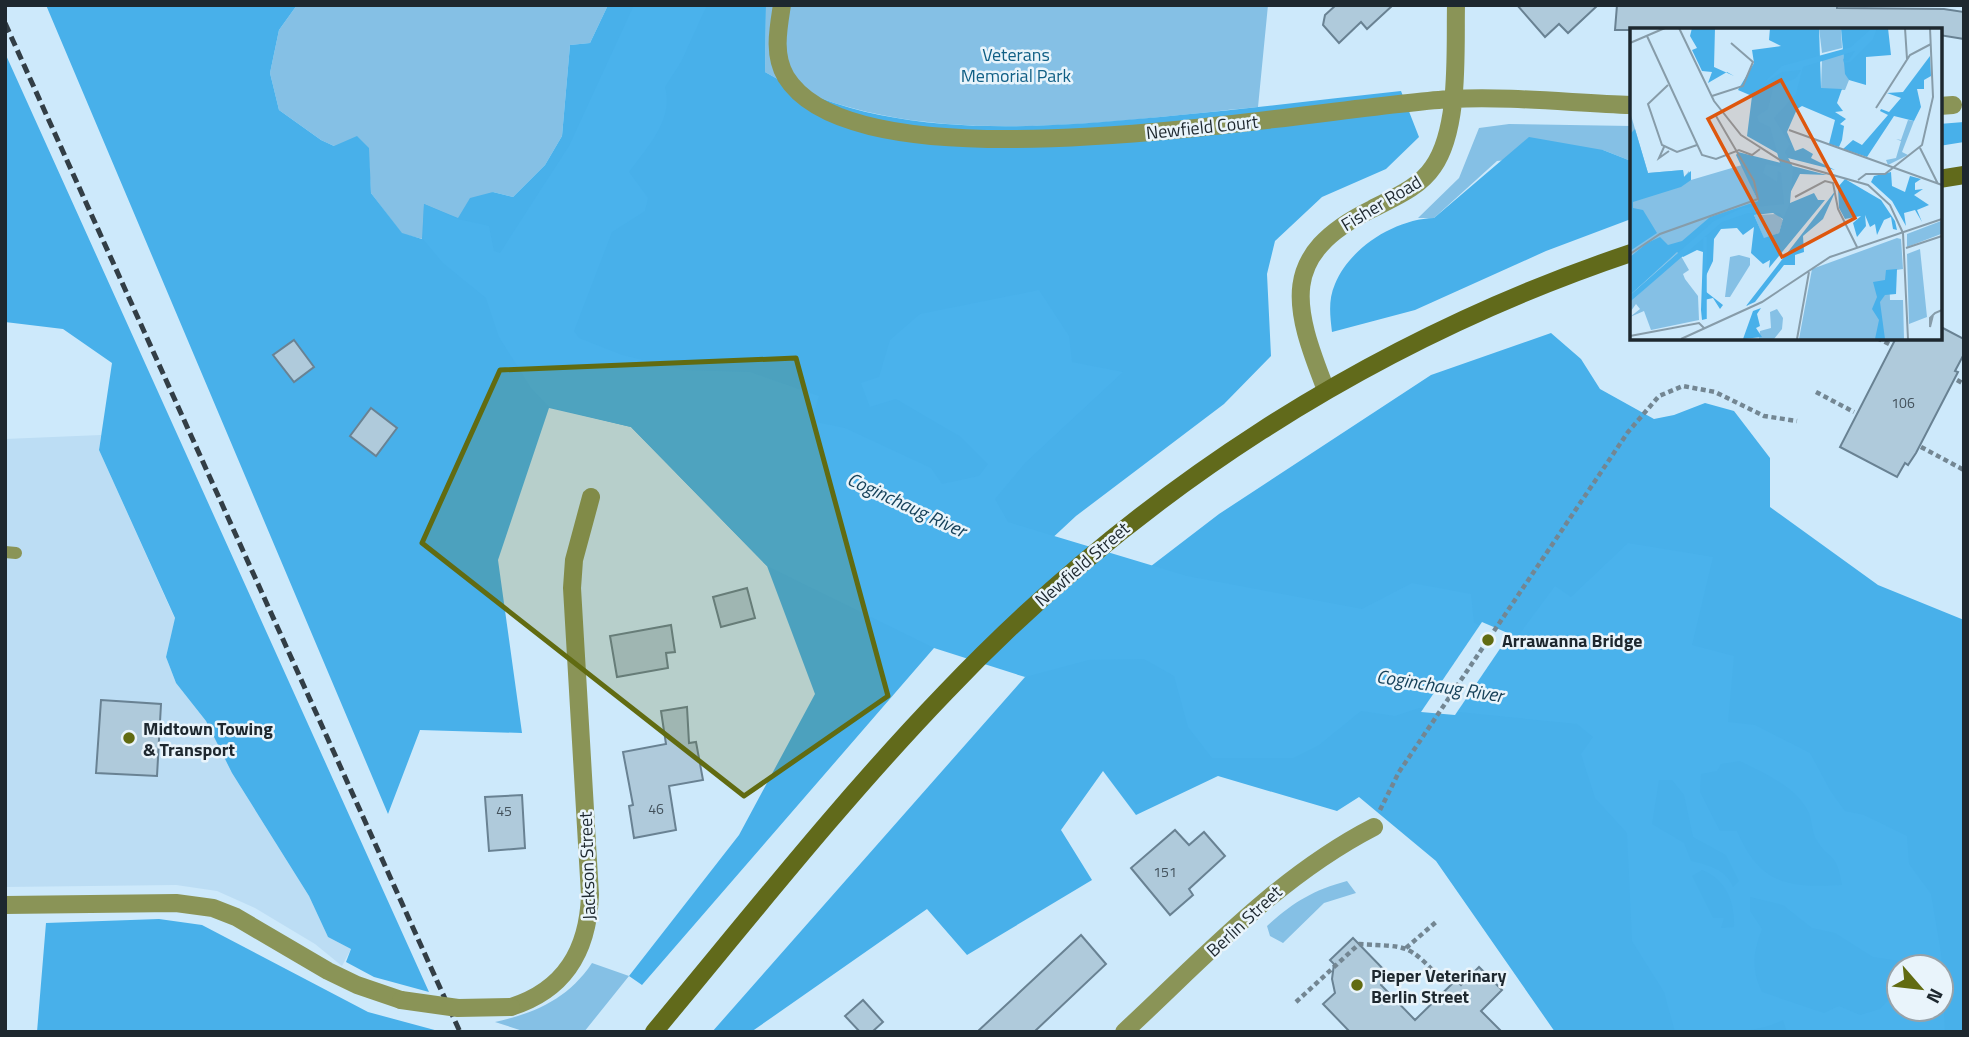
<svg xmlns="http://www.w3.org/2000/svg" width="1969" height="1037" font-family="'Titillium Web',sans-serif">
  <style>
    .built { fill: #bcddf4 }
    .green { fill: #85c0e5 }
    .forest { fill: #48b0ea; fill-rule: evenodd }
    .water { fill: #4ab2ec; fill-rule: evenodd }
    .pier { fill: #cde9fb }
    .building { fill: #afcadb; stroke: #698293; stroke-width: 2 }
    .lines { fill: none; stroke-linecap: round; stroke-linejoin: round }
    .path { stroke: #738692; stroke-width: 4.5; stroke-dasharray: 5 3.5; stroke-linecap: butt }
    .lane { stroke: #8a9457; stroke-width: 12 }
    .street { stroke: #8a9457; stroke-width: 18 }
    .secondary { stroke: #616a1b; stroke-width: 18 }
    .rail { stroke: #323e46; stroke-width: 5; stroke-dasharray: 10 5; stroke-linecap: butt }
    .street-bridge { stroke: #8a9457; stroke-width: 18 }
    .marked { fill: #616b11; fill-opacity: 0.2; stroke: #616b11; stroke-width: 5; stroke-linejoin: round }
    .poi-dot { fill: #616b11; stroke: #e9f4fb; stroke-width: 2.5 }
    .labels { text-anchor: middle; dominant-baseline: central; stroke-width: 5; stroke-linejoin: round; paint-order: stroke }
    .number-label { font-size: 14px; fill: #42505a }
    .park-label { font-size: 18px; fill: #105f85; stroke: #e9f4fb }
    .street-label { font-size: 18px; fill: #1e282f; stroke: #e9f4fb }
    .poi-label { font-size: 18px; font-weight: bold; fill: #1e282f; stroke: #e9f4fb; text-anchor: start }
    .water-label { font-size: 19px; font-style: italic; fill: #17425a; stroke: #e9f4fb }
    .inset-river { fill: none; stroke: #4ab2ec; stroke-width: 3.5 }
    .inset-road { fill: none; stroke: #879ca9; stroke-width: 2 }
    .view { fill: #de570e; fill-opacity: 0.15; stroke: #de570e; stroke-width: 3.5 }
    .inset-edge { fill: none; stroke: #1e282f; stroke-width: 3.5 }
  </style>
  <rect width="100%" height="100%" fill="#cde9fb"/>
  <!-- built -->
  <path class="built" d="M101 435 99 450 175 619 166 657 176 683 206 721 232 773 309 896 328 937 351 949 342 966 315 944 255 908 217 891 176 885 5 887V439Z"/>
  <!-- green -->
  <path class="green" d="M297 5H608L590 43 570 45 562 136 545 165 513 197 493 192 458 219 423 239 402 234 371 193 368 148 334 146 321 140 279 110 270 73 279 30Z
    M766 5H1268L1258 107C1103 122 905 155 765 72Z
    M1509 124 1631 126V161L1603 150 1497 161 1434 218H1418L1459 178 1479 128Z
    M1347 881 1356 893 1324 903 1283 943 1270 936 1267 926C1292 903 1313 890 1347 881Z
    M592 963 629 976 584 1032H526L495 1022C535 1013 568 999 592 963Z"/>
  <!-- forest -->
  <path class="forest" d="M46 5H297L279 30 270 73 279 110 321 140 334 146 357 136 369 148 371 193 402 233 422 239 424 204 458 218 470 198 493 192 513 197 545 165 562 136 570 45 590 43 608 5H766L765 72C886 144 1045 128 1180 115 1254 108 1327 99 1401 91L1419 137 1386 169 1322 197 1275 241 1267 274 1271 356 1224 404 1076 516 934 648 642 985 629 976 739 835 815 694 767 566 631 427 549 408 498 560 522 733 420 730 388 814Z
    M5 53 429 992 374 977 346 962 351 949 328 937 309 896 232 773 206 721 176 683 166 657 175 618 99 450 112 363 63 329 5 322Z
    M1964 122V142L1939 146V124Z
    M1529 137 1603 150 1631 161V219L1546 251 1415 310 1332 332C1330 315 1328 300 1335 284 1350 247 1396 219 1434 218Z
    M1551 333 1581 359 1600 389 1654 419 1674 415 1705 403 1734 411 1770 458V507L1878 585 1964 620V1032H1555L1436 861 1359 797 1337 811 1218 776 1136 815 1103 771 1061 830 1092 880 967 955 927 909 751 1032H712L1025 677 1095 609 1219 514 1431 375ZM1899 967H1941V1009H1899Z
    M159 919 202 925 368 1012 442 1032H37L46 923Z"/>
  <!-- water -->
  <path class="water" d="M634 5H707L681 62 665 87C674 120 647 147 629 172L648 198 645 211 612 232 574 331 579 338 622 355 685 370 750 372 819 396 811 421 845 428 931 468 942 484 979 476 988 464 961 437 896 399 870 407 861 383 879 377 890 340 920 314 1039 290 1069 336 1072 362 1123 372 1025 463 995 499 1008 522 1187 576 1362 609 1412 583 1471 594 1474 623 1515 640 1555 586 1571 597 1628 543 1713 557 1692 645 1734 656 1728 722 1755 725 1810 753 1831 792 1845 811 1864 815 1907 836 1909 864 1931 894 1941 953 1945 1032H1787L1783 1020C1750 1036 1711 1032 1675 1032L1664 992 1632 941 1627 833 1595 798 1581 754 1593 737 1577 724 1419 708 1395 716 1361 711 1319 745 1293 758H1212L1188 727 1174 676 1144 659 1089 660 1025 677 934 648 767 566 631 427 549 407 531 388 499 337 486 298 443 263 423 239 424 204 458 219 489 226 494 251 500 253 569 146ZM1740 761C1765 774 1796 786 1809 813 1812 821 1812 832 1816 839 1830 863 1836 849 1842 885 1789 888 1760 885 1737 831H1720L1700 792 1701 774 1717 771 1721 764ZM1659 780H1672L1684 795 1693 837 1726 855 1739 881 1733 887C1726 869 1708 865 1691 861L1684 843 1652 824ZM1702 870C1726 879 1735 902 1734 927L1721 928 1724 918H1713L1692 876ZM1750 897 1783 905 1812 928 1835 933 1873 957 1899 961 1901 967H1941V1009H1899V988L1880 1009 1860 1015 1839 1006 1824 1013 1762 992C1751 969 1753 953 1762 929L1750 911Z"/>
  <!-- pier -->
  <path class="pier" d="M1482 622 1510 634 1455 715 1421 712Z"/>
  <!-- building -->
  <path class="building" d="M1336 5H1393L1367 29 1361 22 1339 43 1323 25 1325 15Z
    M1517 5H1598L1568 33 1559 24 1545 37Z
    M1617 5H1837V8L1944 9 1964 12V39L1939 35V30H1615Z
    M1939 326 1964 339V354L1955 371 1958 372 1916 453 1908 465 1905 463 1897 477 1840 447 1896 338H1939Z
    M294 340 314 367 294 382 273 355Z
    M371 408 397 428 376 456 350 436Z
    M747 588 755 618 721 627 713 597Z
    M671 625 675 652 666 653 668 668 617 677 610 636Z
    M101 700 161 704 157 776 96 773Z
    M687 707 689 743 696 742 703 780 669 786 676 830 634 838 629 806 633 805 623 752 666 744 661 711Z
    M522 795 525 848 489 851 485 797Z
    M1175 830 1189 845 1204 832 1225 856 1189 889 1193 895 1170 915 1131 868Z
    M1081 935 1106 964 1034 1032H977Z
    M1353 938 1390 976 1381 985 1415 1020 1456 980 1461 985 1479 967 1502 990 1481 1011 1502 1032H1350L1323 1004 1335 993 1332 979 1334 964 1330 960Z
    M863 1000 883 1022 872 1032H860L845 1016Z"/>
  <g class="lines">
    <!-- path -->
    <path class="path" d="M1877 338 1891 345
      M1957 380 1964 384
      M1816 392 1854 412
      M1921 447 1964 470
      M1380 810 1399 772 1628 432 1659 396 1683 386 1715 392 1764 416 1797 421
      M1406 948 1436 922
      M1296 1002 1359 944C1409 947 1407 943 1442 980"/>
    <!-- lane -->
    <path class="lane" d="M5 552 16 553"/>
    <!-- street -->
    <path class="street" d="M782 5C778 30 773 55 786 77 861 198 1323 106 1451 99 1510 96 1572 103 1631 105
      M1939 106 1953 105
      M1326 390C1293 306 1278 255 1372 209 1393 198 1419 188 1433 167 1460 129 1455 51 1456 5
      M5 905 176 903 213 908 236 917 328 971 357 985 401 1000
      M511 1007C565 990 588 950 590 895L572 588 574 560 591 497
      M1124 1032C1204 958 1277 877 1374 827"/>
    <!-- secondary -->
    <path class="secondary" d="M1939 179 1964 175
      M654 1032C749 918 842 800 945 693 1135 493 1369 341 1631 253"/>
    <!-- rail -->
    <path class="rail" d="M5 23 460 1032"/>
    <!-- street-bridge -->
    <path class="street-bridge" d="M401 1000 458 1008 511 1007"/>
  </g>
  <!-- marked area -->
  <path class="marked" d="M796 358 888 696 744 796 422 543 500 370Z"/>
  <!-- markers -->
  <g class="poi-dot">
    <circle cx="1488" cy="640" r="7"/>
    <circle cx="129" cy="738" r="7"/>
    <circle cx="1357" cy="985" r="7"/>
  </g>
  <g class="labels">
    <!-- number labels -->
    <g class="number-label">
      <text x="1903" y="402">106</text>
      <text x="656" y="808">46</text>
      <text x="504" y="810">45</text>
      <text x="1165" y="871">151</text>
    </g>
    <!-- park labels -->
    <g class="park-label">
      <text x="1016" y="54">Veterans<tspan x="1016" dy="21">Memorial Park</tspan></text>
    </g>
    <!-- street labels -->
    <g class="street-label">
      <text transform="translate(1202 127) rotate(-6)">Newfield Court</text>
      <text transform="translate(1381 203) rotate(-31)">Fisher Road</text>
      <text transform="translate(1082 564) rotate(-41)">Newfield Street</text>
      <text transform="translate(587 866) rotate(-92)">Jackson Street</text>
      <text transform="translate(1244 921) rotate(-43)">Berlin Street</text>
    </g>
    <!-- poi labels -->
    <g class="poi-label">
      <text x="1502" y="640">Arrawanna Bridge</text>
      <text x="143" y="728">Midtown Towing<tspan x="143" dy="21">&amp; Transport</tspan></text>
      <text x="1371" y="975">Pieper Veterinary<tspan x="1371" dy="21">Berlin Street</tspan></text>
    </g>
    <!-- water labels -->
    <g class="water-label">
      <text transform="translate(907 504) rotate(25)">Coginchaug River</text>
      <text transform="translate(1440 685) rotate(9)">Coginchaug River</text>
    </g>
  </g>
  <!-- overview -->
  <g transform="translate(1630 28)">
    <rect width="312" height="312" fill="#cde9fb"/>
    <path d="M189 0H211L212 20 192 25ZM213 26 219 52 215 62 191 61 192 31ZM0 84 18 145 53 142 54 149 59 143 61 152 112 137 128 173 84 193 0 267ZM278 92 284 93 272 124 278 127 258 137 256 132 266 130 271 113 266 111 271 112ZM147 186 153 192 149 205 134 211 124 187ZM311 193V206L277 219V206ZM267 210 271 211 273 241 259 243 260 272H273L274 311H169L182 241ZM290 221 297 289 279 296 277 226ZM109 227 120 230V237L100 269H95L100 229ZM51 228 59 242 53 246 55 251 68 268 69 292 21 302 14 283 0 289 10 281 6 276 1 283 0 274ZM147 281 153 290 152 301 144 311H129L130 303 141 300 140 284Z" fill="#85c0e5"/>
    <path d="M62 0H85L84 39 104 48 97 44 78 55 82 44 72 43 62 22 67 20 60 8ZM140 0H189L191 60 212 61 207 75 213 83 205 84 216 91 210 96 214 98 212 112 209 119 199 116 205 92 172 78 167 81 157 104 165 123 173 120 183 126 181 130 205 142 154 129 117 108 122 68 108 62 124 35 122 22 151 18 139 12ZM211 0H258L261 27 236 29V57L219 52 215 46ZM300 28 301 48 294 52V61H287L291 79 284 93 264 88 237 129 213 121 223 112 232 117 258 87 250 83 251 81 259 84 271 70 257 65 273 64ZM5 101 18 145 53 142 54 149 61 143V152L51 159 3 174V180L13 182 27 205 0 223V106ZM108 124 197 147 170 146 158 169 160 175 184 165 188 172H195L139 240 140 232 133 236 121 225 124 199 113 207 107 200 91 201 84 211 83 233 74 252 75 263 93 277 90 281 83 270 74 272 76 291 72 292 71 282 73 224 67 222 53 229 47 224 0 267V229L17 215 30 209 38 217 52 213 80 189 128 173 106 127ZM143 185 153 191 149 205 134 210 124 187ZM261 144 262 158 275 164 280 148 291 151 285 155V162L293 161 284 167 299 177 287 182 292 194 285 182 274 185 276 198 262 173 241 154 244 148ZM215 151 251 172 265 193 267 202 263 201 261 189 254 192 247 207 245 196 240 199 235 187 236 198 227 209 223 195 231 188 215 191 209 180 208 159ZM206 162 193 191 173 208 174 224 165 227V237H154L125 274 116 278ZM267 241 266 266 255 267 250 274 255 311H245L249 292 242 281 247 269 243 254 255 252 256 242ZM131 280 127 286 130 298 126 300 132 309 113 311 123 283Z" fill="#48b0ea" fill-rule="evenodd"/>
    <path d="M242 0H247L243 11 220 34 214 35 213 31 218 33 225 23 173 39 166 66 144 90 160 116 155 124 163 139 160 175 153 191 150 185H118L92 194 0 274V267L84 193 112 180 154 176 151 145 148 143 147 154 133 145 136 136 151 139 140 99 129 94 127 88 138 81 143 60 166 50 171 42 152 44 130 58 152 38 221 19Z" fill="#4ab2ec"/>
    <path class="inset-river" d="M75 209V291"/>
    <path class="inset-road" d="M49 0 84 73 111 107 150 132 238 157 260 177 273 205M275 0 277 31M17 8 72 127 86 131 109 122 122 127 130 121M0 15 35 0M38 57 18 76 32 117 47 124 67 117M82 68 113 58 123 34 101 15M246 80 280 27 301 16M159 102 312 157M34 119 29 130 39 123M290 120 308 156M228 152 236 146H255L292 117 303 69 300 0M165 169 195 153 203 155 208 181 227 219M273 205 278 311M276 220 312 208M0 226 30 206 128 171 124 153 86 88M303 287 300 299V290L305 285 312 282M0 308 69 295 74 300M51 311 132 274 200 229 312 191M167 311 179 244"/>
    <path class="view" d="M151 52 225 190 152 229 78 91Z"/>
    <rect width="312" height="312" class="inset-edge"/>
  </g>
  <!-- border -->
  <rect width="1969" height="1037" fill="none" stroke="#1e282f" stroke-width="14"/>
  <!-- north arrow -->
  <g transform="translate(1920 988) rotate(118)"><circle r="33" fill="#e9f4fb" stroke="#98a2a9" stroke-width="2"/>
  <path d="M0-5L12 26L0 18L-12 26Z" fill="#616b11"/>
  <text y="-10" font-size="19" font-weight="bold" text-anchor="middle" fill="#1e282f">N</text>
  </g>
</svg>
